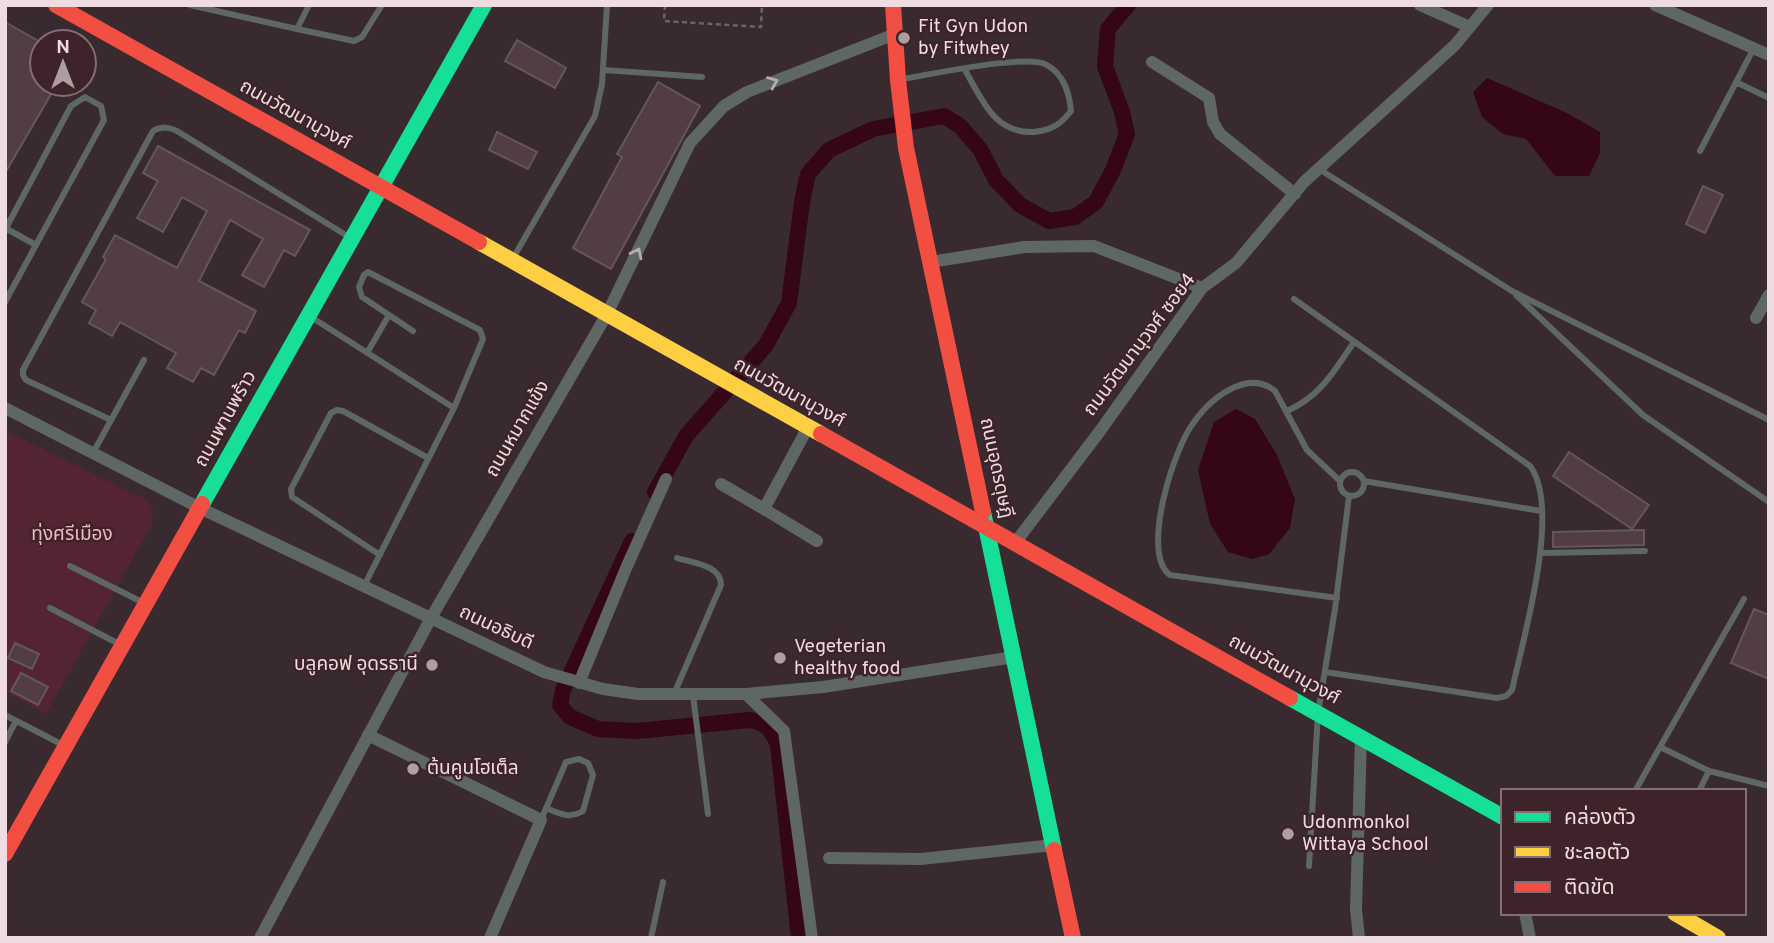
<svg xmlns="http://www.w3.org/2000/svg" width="1774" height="943" font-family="Overpass,'Noto Sans Thai',sans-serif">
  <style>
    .green { fill: #552432 }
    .water { fill: #340616 }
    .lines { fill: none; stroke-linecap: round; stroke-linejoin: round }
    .canal { stroke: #340616; stroke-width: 16 }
    .building { fill: #513d42; stroke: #63575a; stroke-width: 2 }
    .path { stroke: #666665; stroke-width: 2.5; stroke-dasharray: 5 3.5; stroke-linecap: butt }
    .lane { stroke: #5f6764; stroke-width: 6 }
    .street { stroke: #5f6764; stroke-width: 12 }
    .fast { stroke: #16e098; stroke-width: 16 }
    .slow { stroke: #ffcf43; stroke-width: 16 }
    .jam { stroke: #f24e42; stroke-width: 16 }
    .oneway { stroke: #b5adae }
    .poi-dot { fill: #ae9ea2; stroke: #3e242a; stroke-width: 2.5 }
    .labels { text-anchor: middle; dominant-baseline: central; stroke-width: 5; stroke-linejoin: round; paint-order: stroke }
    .poi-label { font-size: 19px; fill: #eedce0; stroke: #3e242a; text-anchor: start }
    .street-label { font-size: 19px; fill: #eedce0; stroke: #3e242a }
    .park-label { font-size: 19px; fill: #f7b6c4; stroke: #3e242a }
  </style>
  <rect width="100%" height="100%" fill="#382a2e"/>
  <!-- green -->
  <path class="green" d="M5 430 147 500 153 512 152 524 46 714 5 692Z"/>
  <!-- water -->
  <path class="water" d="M1487 78 1567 113 1600 132V153L1589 176H1555L1526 139 1503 134 1482 117 1473 92Z
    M1236 409 1255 419 1277 455 1295 499 1290 528 1269 554 1252 559 1228 552 1210 524 1198 470 1214 422Z"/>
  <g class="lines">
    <!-- canal -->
    <path class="canal" d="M655 492 686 436 766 345 789 303 802 202 808 174 829 150 873 129 944 116 960 126 980 149 996 180 1020 205 1049 221 1075 217 1096 202 1113 170 1127 134 1122 112 1105 66 1108 29 1128 5
      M632 541 563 690 560 705 570 717 598 729 637 731 750 720C766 723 771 729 778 745L799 938"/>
  </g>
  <!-- building -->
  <path class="building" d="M5 22 42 43V84H57L5 173Z
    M517 40 566 68 555 88 505 61Z
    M658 82 700 106 611 269 573 248 622 157 617 154Z
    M497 132 537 152 528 169 489 150Z
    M158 146 310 230 295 256 284 250 264 287 242 275 263 239 230 220 199 281 256 311 245 333 239 330 214 375 201 368 193 382 167 368 176 353 120 322 112 336 89 323 96 310 82 302 106 259 103 257 115 235 177 268 207 211 182 197 163 232 137 218 158 181 143 173Z
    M1703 186 1723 195 1705 233 1686 224Z
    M1569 452 1649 505 1632 529 1553 476Z
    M1644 530V545L1553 547V532Z
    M1754 609 1769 615V679L1731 663Z
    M15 643 39 654 32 669 8 658Z
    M21 673 48 687 38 705 11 691Z"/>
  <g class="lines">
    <!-- path -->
    <path class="path" d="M665 5 664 21 761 27 762 5"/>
    <!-- lane -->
    <path class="lane" d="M190 5 297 29 309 5
      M297 29 354 41 362 37 382 5
      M604 70 702 77
      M902 79C929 75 1028 53 1047 65 1064 75 1069 92 1071 111 1061 124 1052 130 1034 132 994 134 982 99 965 70
      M1736 82 1769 98
      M1700 151 1754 48
      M1319 169 1512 291 1769 420
      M5 228 36 245
      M5 230 71 106 85 97 101 106 104 120 5 302
      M512 260 595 116 602 84 607 5
      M1516 295 1643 415 1769 502
      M1294 299 1530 466C1562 508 1523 639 1512 690L1506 696 1497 698 1325 672
      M311 317 454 408
      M367 353 389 315
      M1287 411C1321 396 1334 371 1354 342
      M111 420 26 380 23 375V370L153 131C162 126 168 127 177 131L349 237
      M93 453 144 360
      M1340 484a12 12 0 1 1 24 0a12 12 0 1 1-24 0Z
      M1364 481 1541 511
      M1542 553 1645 551
      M380 555 292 497 291 489 331 413 337 410 343 411 428 458
      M70 566 144 603
      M364 586 454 408 483 339 480 330 368 272 364 275 359 287 362 297 413 331
      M1337 598 1170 575C1140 554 1174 447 1194 422 1204 408 1219 394 1235 387 1249 381 1263 381 1275 391L1307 450 1340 481
      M50 608 121 645
      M674 694 721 585C721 565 693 563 677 558
      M693 695 708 814
      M5 715 63 745
      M5 742 16 721
      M1660 747 1709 771 1769 786
      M1635 791 1744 599
      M1699 791 1709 771
      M541 820 566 762 579 759 588 763 593 775 583 811C569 819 560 814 546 808
      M1309 866 1318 713 1335 609 1349 496
      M651 938 663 882"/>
    <!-- street -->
    <path class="street" d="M1420 5 1470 27
      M1655 5 1769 55
      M1152 62 1209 98 1213 122 1220 134 1295 194
      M930 262 1025 247 1094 246 1202 288
      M1756 318 1769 295
      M5 408 200 508 544 672 603 689 638 694H746L823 687 1014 657
      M808 427 764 509 817 541
      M721 484 764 509
      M1015 543 1100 431 1202 288 1236 263 1304 182 1455 45 1488 5
      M579 683 627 566 666 479
      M746 694 784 731 812 938
      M368 735 541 820 490 938
      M829 858 921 859 1054 845
      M1525 913 1530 938
      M260 938 431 618 607 314 690 143 724 106 747 92 895 34
      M1359 938 1356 909 1361 737"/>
    <!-- fast -->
    <path class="fast" d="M202 504 484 5
      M983 512 1054 850
      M1290 698 1503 817"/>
    <!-- slow -->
    <path class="slow" d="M479 242 821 434
      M1675 913 1718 938"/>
    <!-- jam -->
    <path class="jam" d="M56 5 479 242
      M893 5 898 80 906 148 983 512
      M821 434 1290 698
      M1054 850 1073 938
      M5 854 202 504"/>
  </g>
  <!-- one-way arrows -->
  <defs><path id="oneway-chevron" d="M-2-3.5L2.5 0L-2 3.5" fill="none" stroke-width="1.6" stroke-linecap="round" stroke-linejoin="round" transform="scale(1.75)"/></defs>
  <g class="oneway">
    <use href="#oneway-chevron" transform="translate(773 82) rotate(-22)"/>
    <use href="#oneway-chevron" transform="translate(637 253) rotate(-64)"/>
  </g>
  <!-- markers -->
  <g class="poi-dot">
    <circle cx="904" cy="38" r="7"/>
    <circle cx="780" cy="658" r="7"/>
    <circle cx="432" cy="665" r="7"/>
    <circle cx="413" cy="769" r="7"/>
    <circle cx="1288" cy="834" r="7"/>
  </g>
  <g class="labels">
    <!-- poi labels -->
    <g class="poi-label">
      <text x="918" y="27">Fit Gyn Udon<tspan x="918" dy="22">by Fitwhey</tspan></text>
      <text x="794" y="647">Vegeterian<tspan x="794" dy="22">healthy food</tspan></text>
      <text x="418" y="665" text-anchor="end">บลูคอฟ อุดรธานี</text>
      <text x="427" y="769">ต้นคูนโฮเต็ล</text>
      <text x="1302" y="823">Udonmonkol<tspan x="1302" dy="22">Wittaya School</tspan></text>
    </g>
    <!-- street labels -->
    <g class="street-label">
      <text transform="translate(295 115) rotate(29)">ถนนวัฒนานุวงศ์</text>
      <text transform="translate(1140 345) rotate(-53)">ถนนวัฒนานุวงศ์ ซอย4</text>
      <text transform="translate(789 393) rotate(29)">ถนนวัฒนานุวงศ์</text>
      <text transform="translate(226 419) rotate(-61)">ถนนพานพร้าว</text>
      <text transform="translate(518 429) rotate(-60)">ถนนหมากแข้ง</text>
      <text transform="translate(996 468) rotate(78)">ถนนอุดรดุษฎี</text>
      <text transform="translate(496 628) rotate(25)">ถนนอธิบดี</text>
      <text transform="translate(1284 670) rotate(29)">ถนนวัฒนานุวงศ์</text>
    </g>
    <!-- park labels -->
    <g class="park-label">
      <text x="72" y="535">ทุ่งศรีเมือง</text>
    </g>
  </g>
  <!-- border -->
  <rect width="1774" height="943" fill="none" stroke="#eedce0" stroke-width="14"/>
  <!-- legend -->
  <rect x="1501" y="789" width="245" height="126" fill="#3e242a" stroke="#846e73" stroke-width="2"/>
  <rect x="1515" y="812" width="35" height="10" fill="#16e098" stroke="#846e73" stroke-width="2"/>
  <text x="1564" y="824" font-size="21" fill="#eedce0">คล่องตัว</text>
  <rect x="1515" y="847" width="35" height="10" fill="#ffcf43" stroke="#846e73" stroke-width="2"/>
  <text x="1564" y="859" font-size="21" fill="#eedce0">ชะลอตัว</text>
  <rect x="1515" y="882" width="35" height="10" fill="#f24e42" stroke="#846e73" stroke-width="2"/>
  <text x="1564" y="894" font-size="21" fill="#eedce0">ติดขัด</text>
  <!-- north arrow -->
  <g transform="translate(63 63)"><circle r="33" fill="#3e242a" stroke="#846e73" stroke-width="2"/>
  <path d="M0-5L12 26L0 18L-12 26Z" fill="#ae9ea2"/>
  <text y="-10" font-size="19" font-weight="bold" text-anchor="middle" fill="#eedce0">N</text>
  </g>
</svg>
